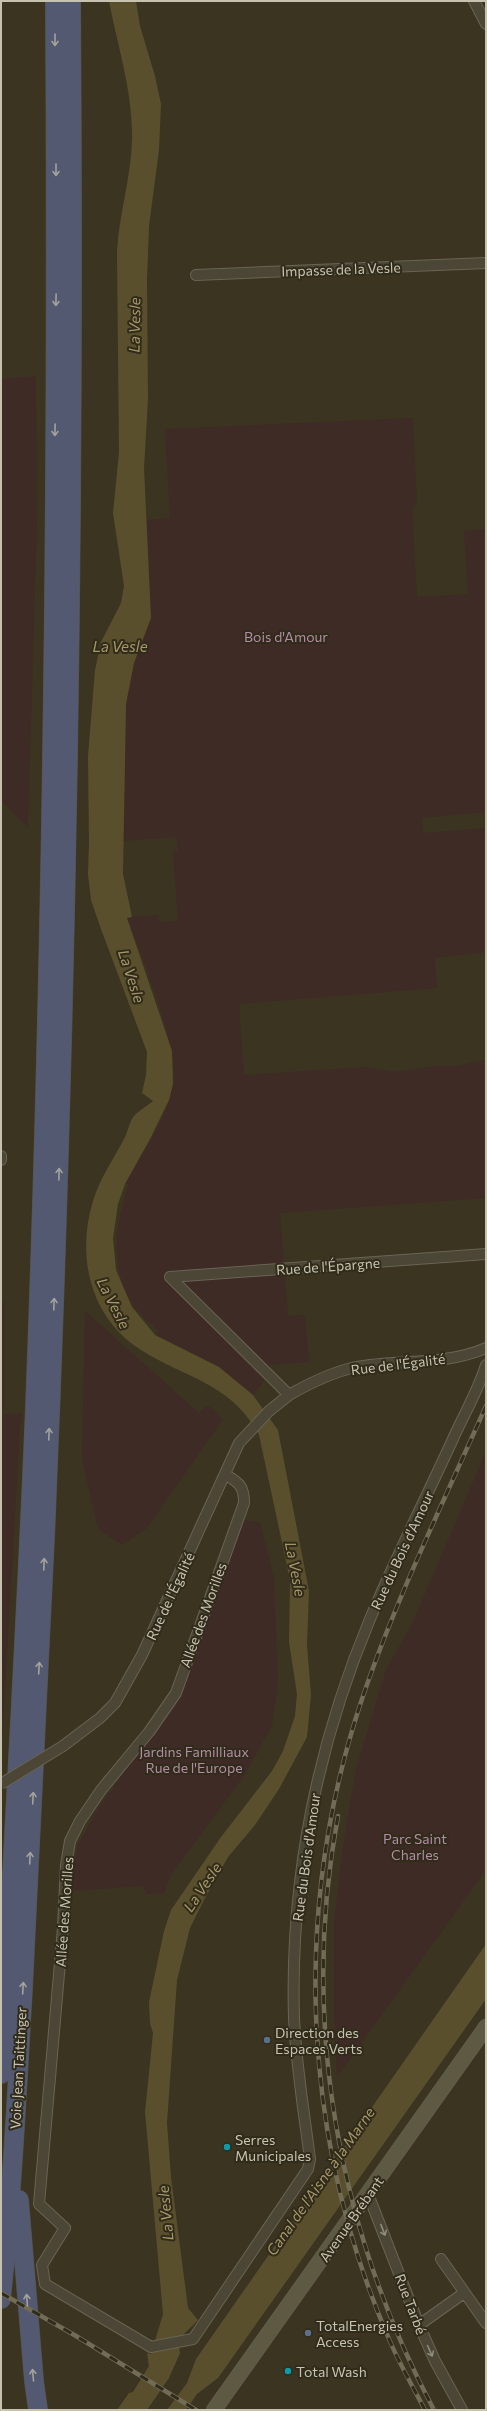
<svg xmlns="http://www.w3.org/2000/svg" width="487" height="2411" font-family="Commissioner,sans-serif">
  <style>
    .green { fill: #3e2b25 }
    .water { fill: #5a4f2d }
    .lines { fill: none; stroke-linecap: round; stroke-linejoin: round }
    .minor-casing { stroke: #696453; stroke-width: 12 }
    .secondary-casing { stroke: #696453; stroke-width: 16 }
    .motorway-casing { stroke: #565140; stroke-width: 20 }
    .minor { stroke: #4b4635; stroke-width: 10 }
    .secondary { stroke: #5e5943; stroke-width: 15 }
    .motorway { stroke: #525971; stroke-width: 19 }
    .rail-casing { stroke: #726c57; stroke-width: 4.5 }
    .rail { stroke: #302b1a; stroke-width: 3; stroke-dasharray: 9; stroke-linecap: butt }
    .minor-bridge-casing { stroke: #696453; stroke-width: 12; stroke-linecap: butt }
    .minor-bridge { stroke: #4b4635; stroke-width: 10 }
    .oneway { stroke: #a4a29d }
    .oneway2 { stroke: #8f8a79 }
    .service-dot { fill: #5c6f8a; stroke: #302b1a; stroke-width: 1.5 }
    .culture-dot { fill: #0f9aa8; stroke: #302b1a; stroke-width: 1.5 }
    .labels { text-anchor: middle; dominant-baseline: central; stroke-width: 4; stroke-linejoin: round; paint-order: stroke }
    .street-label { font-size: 14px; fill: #c7c2b0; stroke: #302b1a }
    .park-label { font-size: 14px; fill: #b28ca4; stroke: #302b1a }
    .poi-label { font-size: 14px; fill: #c7c2b0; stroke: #302b1a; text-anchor: start }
    .water-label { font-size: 15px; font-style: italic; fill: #a79768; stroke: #302b1a }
  </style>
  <rect width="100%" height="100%" fill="#3b3421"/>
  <!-- green -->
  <path class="green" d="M36 376 37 523 28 828 1 800V379Z
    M413 418 417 502 412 510 417 597 468 594 464 531 486 529V812L422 818 423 833 486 828V952L435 958 437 988 239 1004 244 1075 366 1067 395 1072 437 1066H456L486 1060V1198L280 1213 288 1316 305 1315 309 1362 270 1365 266 1378 253 1395 219 1367 155 1335 159 1331C150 1323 139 1314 133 1305 109 1268 115 1222 129 1184L125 1183C143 1153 166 1120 173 1086 180 1049 141 955 127 917L158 915 159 922 178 921 173 852 178 851 176 837 123 841 126 703 134 663 151 618 147 520 170 518 165 429Z
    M1 1301 5 1304V1406L2 1414 21 1413 1 1757Z
    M85 1311 199 1413 208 1405 223 1419 146 1529 122 1545 98 1529 82 1458Z
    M486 1452V1870L337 2077 334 2014V1921L344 1840 356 1769 386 1670 413 1622Z
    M242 1520 260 1522 274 1578 278 1682 272 1726 243 1777 171 1875 164 1893 147 1894 142 1886 71 1891 78 1845 98 1809 176 1699 191 1667Z"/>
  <!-- water -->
  <path class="water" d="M109 1H136L140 26 155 76 161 104 159 150 149 226 147 280 148 399 144 468 151 618 134 663 126 704 123 874 132 917 127 918 172 1051 173 1084 169 1100 150 1139 125 1184 118 1204 113 1238 116 1270 132 1307 155 1335 219 1367 253 1395 278 1430 309 1591 307 1645 311 1695 307 1737 279 1789 255 1825 228 1857 204 1900 190 1928 177 1980 167 2123 171 2177 188 2308 198 2320 184 2334 179 2347 180 2353 169 2378 147 2410H117L129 2393 133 2392 149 2366 147 2353 151 2354 163 2314 145 2112 153 2033 150 2024 149 2002 164 1931 171 1910 221 1837 272 1771 283 1751 295 1716 297 1694 289 1642 290 1580 259 1435C231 1383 187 1379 141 1350 90 1318 76 1256 93 1201 100 1178 113 1160 124 1139 128 1132 129 1122 134 1116 138 1111 147 1106 153 1101L142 1093 146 1075 147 1052 101 929 91 900 88 874 89 842 88 756 95 670 101 642 121 603 124 586 113 513 119 452 117 252C119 214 131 178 132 140 133 92 118 48 109 1Z
    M486 1944V1999L218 2378 197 2394 186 2410H167L187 2383 196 2359Z"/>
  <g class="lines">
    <!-- minor casing -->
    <g class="minor-casing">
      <path id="minor" d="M474 1 486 24
        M196 275 486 263
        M1 1156V1160
        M170 1277 289 1395C310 1383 332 1372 356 1367 399 1359 445 1366 486 1348
        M170 1277 486 1254
        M226 1475C240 1483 244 1487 244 1503L176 1693 149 1732 101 1790 80 1821 70 1841 66 1865 63 1928 39 2204 65 2228 42 2265 45 2284 151 2347 193 2339 308 2169 310 2159C304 2112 296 2065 294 2018 290 1881 317 1746 370 1619 395 1559 425 1500 452 1441 463 1416 478 1391 486 1365
        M63 1746 100 1718 115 1703 142 1655 239 1443 269 1411 289 1395
        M368 2194 419 2325 435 2361 462 2410
        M441 2259 486 2323
        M419 2325 464 2293"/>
    </g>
    <!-- secondary casing -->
    <g class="secondary-casing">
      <path id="secondary" d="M214 2410 486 2027"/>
    </g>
    <!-- motorway casing -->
    <g class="motorway-casing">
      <path id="motorway" d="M1 2074C13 1852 26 1630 35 1408 53 939 58 470 55 1
        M19 2200 34 2381 38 2410
        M1 2299C12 2195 17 2091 23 1987 31 1837 39 1687 45 1537 67 1025 75 513 71 1"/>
    </g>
    <!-- minor -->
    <use href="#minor" class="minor"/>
    <!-- secondary -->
    <use href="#secondary" class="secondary"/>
    <!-- motorway -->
    <use href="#motorway" class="motorway"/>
    <!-- rail casing -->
    <g class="rail-casing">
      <path id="rail" d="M338 1816C300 2019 337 2228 434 2410
        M1 2293 76 2336 196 2410
        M425 2410C413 2387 399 2363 389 2339 301 2136 292 1908 362 1699 395 1601 444 1501 486 1406"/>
    </g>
    <!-- rail -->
    <use href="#rail" class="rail"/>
    <!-- minor-bridge casing -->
    <g class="minor-bridge-casing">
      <path id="minor-bridge" d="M1 1784 63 1746"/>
    </g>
    <!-- minor-bridge -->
    <use href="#minor-bridge" class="minor-bridge"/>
  </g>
  <!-- one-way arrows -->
  <defs><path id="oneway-shaft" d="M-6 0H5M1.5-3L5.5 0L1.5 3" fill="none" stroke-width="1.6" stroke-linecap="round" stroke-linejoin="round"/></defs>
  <g class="oneway">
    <use href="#oneway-shaft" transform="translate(55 40) rotate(90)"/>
    <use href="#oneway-shaft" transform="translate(56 170) rotate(90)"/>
    <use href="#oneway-shaft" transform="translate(56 300) rotate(91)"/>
    <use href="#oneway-shaft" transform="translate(55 430) rotate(91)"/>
    <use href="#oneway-shaft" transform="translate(59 1174) rotate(-89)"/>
    <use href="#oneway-shaft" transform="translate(54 1304) rotate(-88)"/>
    <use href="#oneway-shaft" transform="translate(49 1434) rotate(-88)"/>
    <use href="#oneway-shaft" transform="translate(44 1564) rotate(-88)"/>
    <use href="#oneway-shaft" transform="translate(39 1668) rotate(-87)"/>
    <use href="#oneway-shaft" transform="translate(33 1798) rotate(-87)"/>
    <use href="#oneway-shaft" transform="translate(30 1858) rotate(-87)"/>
    <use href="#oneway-shaft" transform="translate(23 1988) rotate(-87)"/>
    <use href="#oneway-shaft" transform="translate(27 2300) rotate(-94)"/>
    <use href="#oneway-shaft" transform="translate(33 2375) rotate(-95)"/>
  </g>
  <g class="oneway2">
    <use href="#oneway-shaft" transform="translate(383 2230) rotate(69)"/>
    <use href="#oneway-shaft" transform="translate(430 2351) rotate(66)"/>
  </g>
  <!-- markers -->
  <g class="service-dot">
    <circle cx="267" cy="2040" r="4"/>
    <circle cx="308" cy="2333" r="4"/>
  </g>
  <g class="culture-dot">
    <circle cx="227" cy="2147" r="4"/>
    <circle cx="288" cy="2371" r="4"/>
  </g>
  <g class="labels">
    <!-- street labels -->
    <g class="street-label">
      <text transform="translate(341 269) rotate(-2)">Impasse de la Vesle</text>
      <text transform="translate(328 1266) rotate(-4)">Rue de l'Épargne</text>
      <text transform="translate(398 1364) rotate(-7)">Rue de l'Égalité</text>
      <text transform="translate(402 1550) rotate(-65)">Rue du Bois d'Amour</text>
      <text transform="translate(170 1596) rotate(-65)">Rue de l'Égalité</text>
      <text transform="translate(203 1615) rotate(-70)">Allée des Morilles</text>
      <text transform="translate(306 1857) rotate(-82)">Rue du Bois d'Amour</text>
      <text transform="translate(64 1912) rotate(-86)">Allée des Morilles</text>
      <text transform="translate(18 2068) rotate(-87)">Voie Jean Taittinger</text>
      <text transform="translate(351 2219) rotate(-55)">Avenue Brébant</text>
      <text transform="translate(411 2304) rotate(69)">Rue Tarbé</text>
    </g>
    <!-- park labels -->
    <g class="park-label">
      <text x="286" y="636">Bois d'Amour</text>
      <text x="194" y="1751">Jardins Familliaux<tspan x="194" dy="16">Rue de l'Europe</tspan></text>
      <text x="415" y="1838">Parc Saint<tspan x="415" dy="16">Charles</tspan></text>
    </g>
    <!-- poi labels -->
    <g class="poi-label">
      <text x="275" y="2032">Direction des<tspan x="275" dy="16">Espaces Verts</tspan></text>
      <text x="235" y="2139">Serres<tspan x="235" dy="16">Municipales</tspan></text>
      <text x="316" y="2325">TotalEnergies<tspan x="316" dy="16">Access</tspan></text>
      <text x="296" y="2371">Total Wash</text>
    </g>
    <!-- water labels -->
    <g class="water-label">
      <text transform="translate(134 325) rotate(-89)">La Vesle</text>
      <text x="120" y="646">La Vesle</text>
      <text transform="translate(132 976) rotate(72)">La Vesle</text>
      <text transform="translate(114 1303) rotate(63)">La Vesle</text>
      <text transform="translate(296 1569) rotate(79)">La Vesle</text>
      <text transform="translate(202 1887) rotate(-56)">La Vesle</text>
      <text transform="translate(320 2181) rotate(-55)">Canal de l'Aisne à la Marne</text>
      <text transform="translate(165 2213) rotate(-95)">La Vesle</text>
    </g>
  </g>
  <!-- border -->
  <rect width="487" height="2411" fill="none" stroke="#c7c2b0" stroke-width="4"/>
</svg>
